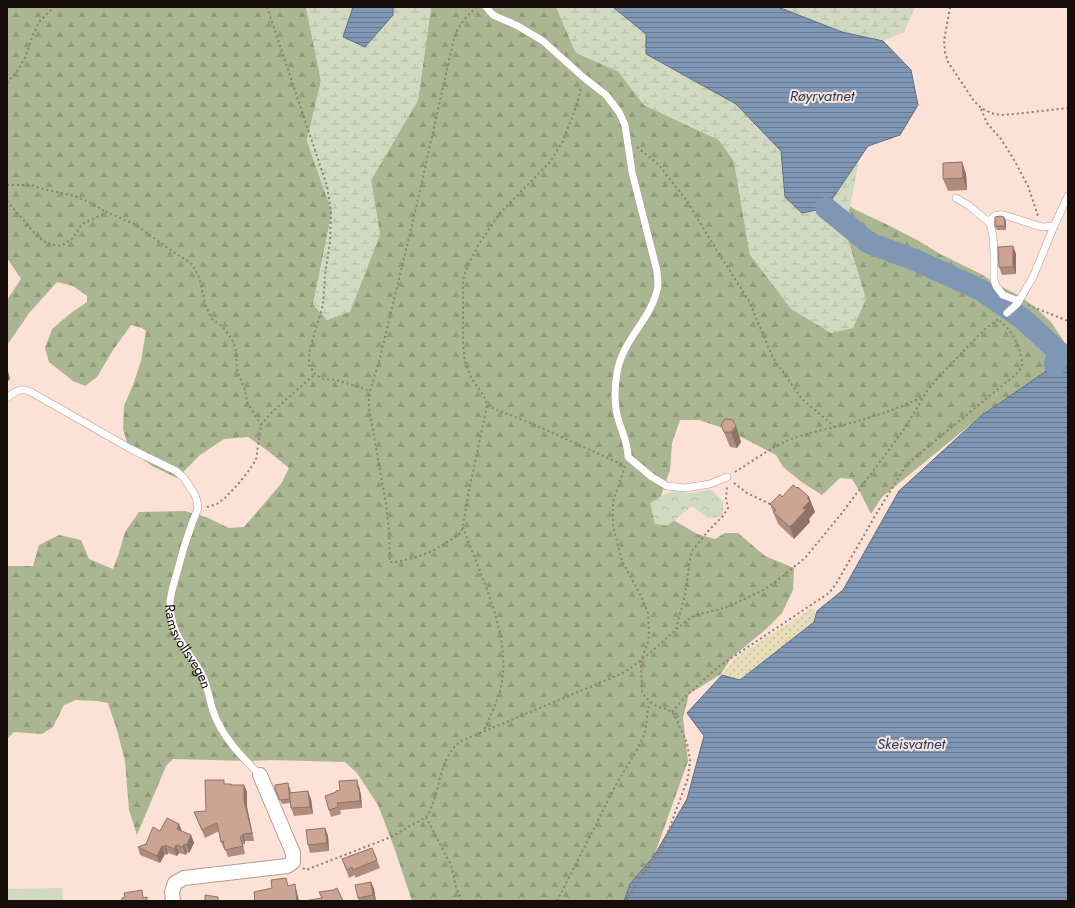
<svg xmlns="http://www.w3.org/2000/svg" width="1075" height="908" font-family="Jost,sans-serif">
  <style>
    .green { fill: #d1dac1 }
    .forest { fill: url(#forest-firs) }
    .wetland { fill: url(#wetland-marsh) }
    .sand { fill: url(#sand-dots) }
    .park { fill: url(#park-crowns) }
    .water { fill: url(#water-rules); stroke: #606e82 }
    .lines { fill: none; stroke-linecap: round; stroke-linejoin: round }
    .river { stroke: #7f97b5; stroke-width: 22 }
    .lane-casing { stroke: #b49b90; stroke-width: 8 }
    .street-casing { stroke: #b49b90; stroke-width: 16 }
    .path { stroke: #8f7c75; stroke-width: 2; stroke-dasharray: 2 3; stroke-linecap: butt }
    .lane { stroke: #fff; stroke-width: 7 }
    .street { stroke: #fff; stroke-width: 14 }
    .wall { fill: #af8d7e }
    .shaded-wall { fill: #8f7367 }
    .building { fill: #cca493; stroke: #8f7367 }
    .labels { text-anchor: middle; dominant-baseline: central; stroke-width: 4; stroke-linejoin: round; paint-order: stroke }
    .street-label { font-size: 14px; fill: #170e0a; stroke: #fce1d6 }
    .water-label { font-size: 15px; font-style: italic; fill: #1f416b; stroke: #fce1d6 }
  </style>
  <defs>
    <pattern id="forest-firs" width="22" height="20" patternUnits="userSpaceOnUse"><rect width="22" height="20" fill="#a9b691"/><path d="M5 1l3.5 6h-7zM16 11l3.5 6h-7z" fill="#919b7c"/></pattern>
    <pattern id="wetland-marsh" width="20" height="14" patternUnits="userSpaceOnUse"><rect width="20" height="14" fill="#d1dac1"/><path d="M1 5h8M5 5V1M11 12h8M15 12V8" fill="none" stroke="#b3baa4"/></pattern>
    <pattern id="sand-dots" width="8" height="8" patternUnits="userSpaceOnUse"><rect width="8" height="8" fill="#e7deb9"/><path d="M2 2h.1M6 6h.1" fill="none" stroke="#c5bd9e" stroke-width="1.8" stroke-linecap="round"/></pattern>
    <pattern id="park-crowns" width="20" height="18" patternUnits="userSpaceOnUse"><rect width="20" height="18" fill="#d1dac1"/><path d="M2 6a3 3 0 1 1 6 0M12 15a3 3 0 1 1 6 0" fill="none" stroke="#b3baa4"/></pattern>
    <pattern id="water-rules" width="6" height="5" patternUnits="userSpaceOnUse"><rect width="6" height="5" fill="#7f97b5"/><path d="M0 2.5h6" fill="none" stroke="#677a91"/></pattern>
  </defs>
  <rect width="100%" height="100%" fill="#fce1d6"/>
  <!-- green -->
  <path class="green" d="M62 888 63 901H7V889Z"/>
  <!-- forest -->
  <path class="forest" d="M8 7H306L321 81 307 141 332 212 313 305 380 235 371 180 418 100 431 7H556L576 53 618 71 644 105 719 140 734 161 750 255 866 299 844 227 850 206 856 210 888 225 919 241 940 254 981 274 998 285 1018 295 1035 307 1051 322 1063 340 1068 352V365H1055L981 416 882 497 871 514 859 490 852 479 840 478 822 495 803 483 783 467 776 455 726 429 699 420H680L672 443 670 470 661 496 660 509 675 521 697 534 715 539 725 533H738L765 556 794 568 793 590 782 613 765 630 731 658 721 674 689 694 683 718 688 761 654 856 630 884 624 901H412L394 847 378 805 357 773 345 762 271 760 249 761 173 759 166 766 137 835 129 810 125 761 117 730 108 703 97 701 76 700 64 705 53 727 42 734 14 732 7 739V566H33L39 545 59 535 81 540 89 559 113 569 119 553 125 532 139 512 185 511 206 517 229 528 244 527 281 484 289 468 268 451 248 437 224 439 200 455 177 478 152 466 129 449 123 429 124 406 133 385 141 361 146 331 142 328 131 325 113 350 97 377 85 386 73 381 49 362 45 348 52 329 71 313 87 302V296L73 286 57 282 30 312 7 345V300L21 279 7 258Z"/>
  <!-- wetland -->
  <path class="wetland" d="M306 7H353L343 37 393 15V7H431L418 100 371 180 380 235 350 312 327 320 313 305 332 212 307 141 321 81Z
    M556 7H613L646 34V54L736 104 782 151 785 197 826 208 859 160 850 206 844 227 866 299 853 328 831 333 791 309 750 255 734 161 719 140 644 105 618 71 576 53Z
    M778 7H915L904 32 883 41 842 32Z"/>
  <!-- sand -->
  <path class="sand" d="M812 608 815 610 814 622 740 680 722 675 735 658Z"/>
  <!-- park -->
  <path class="park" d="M712 490 723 502V516L707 518 692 506 676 519 667 526 655 524 650 503 663 495 675 491 690 493Z"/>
  <!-- water -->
  <path class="water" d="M353 7H393V15L365 47 343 37Z
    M613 7H778L842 32 883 41 911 70 918 105 900 135 868 146 826 208 802 213 785 197 781 151 736 104 646 54V34Z
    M1055 365H1068V901H624L630 884 654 856 687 799 704 736 687 713 722 675 740 680 814 622 817 611 843 590 899 491 981 416Z"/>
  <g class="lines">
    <!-- river -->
    <path class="river" d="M826 208 869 243 915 260 981 290 1023 319 1058 351 1055 365"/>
    <!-- lane casing -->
    <g class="lane-casing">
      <g id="lane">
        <path d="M486 7 493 15 518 26 543 41 583 77 606 95 619 112 625 125 632 172 657 271C657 275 658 281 658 286 652 320 622 339 617 373 614 390 614 406 619 422 623 434 628 444 628 457L652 477 667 486 685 488 710 484 727 477"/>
        <path d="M956 198 968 205 990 223 993 236 994 252V280L996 286 1003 295 1019 301"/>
        <path d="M990 223C991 216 997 214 1004 215L1042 227 1054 226"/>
        <path d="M1007 313 1017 304 1033 277 1054 226 1068 196"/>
        <path id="s1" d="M7 398C16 391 20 387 31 392L131 449 176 471 184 478 195 495 197 501 198 508C190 528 183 549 178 569 175 580 171 591 170 602 170 612 172 623 176 632 183 649 197 662 204 679 208 690 210 701 213 711 222 737 241 756 260 775"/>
      </g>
    </g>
    <!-- street casing -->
    <g class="street-casing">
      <path id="street" d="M173 901 172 892 175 883 184 878 287 866 293 862V853L260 775"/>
    </g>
    <!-- path -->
    <path class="path" d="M267 7 327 186 331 212 330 242 325 275 323 305 309 352V365L315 374 323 379 336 380 370 391
      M477 7C466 16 459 25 454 38L416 208 380 358 370 391 369 397V408L386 504 389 531 390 562H396L417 557 432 551 449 541 457 536 461 532 463 526 469 490 487 406 486 400 471 377 465 362 463 344V280L467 267 479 244 500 213 550 162 563 141 577 104 581 88
      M950 7 944 41 945 52 948 62 974 101 981 108 991 113 1000 115 1015 114 1068 108
      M7 83 18 70 26 56 32 37 39 22 54 7
      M981 109 987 123 1001 139 1013 158 1028 186 1038 216
      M637 147 658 164 687 201 719 254 749 301 773 358 802 399 835 427
      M7 185H31L43 189 75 196 93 204 106 212
      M7 201 38 237 48 244 61 246 72 239 82 224 107 212 134 224 175 253 192 264 199 277 206 307 212 319 223 327 232 339 236 351 237 370 245 390 247 402 261 425
      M1028 305 1068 321
      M487 406 533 424 621 464
      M625 466 613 502V526L622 561 642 598 648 613 649 634 648 642 641 661 642 692 645 697 653 704 658 707 667 709 674 714 687 743 690 760 688 778 662 848 656 858 637 882 626 901
      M735 472C754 460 773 446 794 438 811 432 829 429 847 424 874 417 900 408 924 396
      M734 483 747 493 770 504
      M207 507 217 504 225 498 239 483 250 469 256 460 261 425 271 413 315 374
      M463 527C480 576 514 638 500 691 496 704 490 717 484 730
      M676 629 685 595 691 552 709 530 723 516 728 508 726 498 727 487
      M672 712 686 696 718 667 829 593 836 584 875 516 905 467 912 460 1015 375C1018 372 1021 369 1022 365 1023 357 1016 340 1012 334 1009 329 1003 324 999 320
      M426 817 451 865 456 887 462 901
      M303 868 306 870 391 837 426 817C431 811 433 803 436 794 441 775 444 754 461 741L621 674C647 659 667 636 690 618L699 614 717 610 730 606 763 590 774 583 805 558 842 513 905 428 927 391 935 381 977 337 985 329 1000 318
      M557 901C577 862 597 822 617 783 626 767 637 752 644 735 648 724 646 712 650 702"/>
    <!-- lane -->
    <use href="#lane" class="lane"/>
    <!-- street -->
    <use href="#street" class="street"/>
  </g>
  <!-- wall -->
  <path class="wall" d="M962 162 966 174 967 190 948 191 943 179Z
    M1006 221V230H997L995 226Z
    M1013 246 1016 254V274L1002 275 999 267Z
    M721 425 736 426 741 442 737 448 730 447Z
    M797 488 809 497 815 512 809 519 810 522 794 539 778 524 770 504 782 497Z
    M225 784H231L232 785H244L247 792V807L254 841H245V844H243L245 854 228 857 225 849H224L221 842 219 831 205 838 194 812 206 811Z
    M290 787 291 793 308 791 311 799 313 814 294 816 291 808 290 803 282 804 275 789Z
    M359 787 361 795 362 808 340 810 341 814 331 817 325 796Z
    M325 828 328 836 329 851 310 853 308 845Z
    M160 831 182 832 191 835 194 843 189 853 187 852 186 855 179 853 177 856 168 853 167 855 165 854 160 863 140 855 138 847 146 844Z
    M372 848 380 868 355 878V875L349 878 342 859Z
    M371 882 374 889 376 901H359L358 898Z"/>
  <!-- shaded-wall -->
  <path class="shaded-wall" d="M962 162 966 174 967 190 963 178Z
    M1004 217 1006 221V230L1005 226Z
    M1013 246 1016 254V274L1013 267Z
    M8 371 10 379 7 382V372Z
    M736 426 741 442 737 448 731 432Z
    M809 497 815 512 809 519 810 522 794 539 790 527 803 508 807 498Z
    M357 780 359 787 361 795 362 808 360 801Z
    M244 785 247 792V807L254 841 252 833 244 800Z
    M308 791 311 799 313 814 310 807Z
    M179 824 182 831 177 829Z
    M325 828 328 836 329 851 327 843Z
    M243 834 245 841V844L242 836Z
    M191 835 194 843 189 853 187 845Z
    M184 844 187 852 186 855 183 847Z
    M165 845 168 853 167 855 164 847Z
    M176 845 179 853 177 856 174 849Z
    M162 846 165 854 160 863 157 856Z
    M371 882 374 889 376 901 373 895Z
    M295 884 297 892 299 901H297Z"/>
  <!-- building -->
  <path class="building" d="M962 162 963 178 943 179V163Z
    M1000 216 1004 217 1005 226H995V217Z
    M1013 246V267H999L998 247Z
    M725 419 733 420 736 426 731 432H724L721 425Z
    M793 485 797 488 798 487 809 497 807 498 810 501 803 508 806 510 790 527 773 512 776 510 770 504 780 494 782 497Z
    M205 780H224V784H231V785H244V800L252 833 243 834 242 836 240 837 243 846 225 850 223 841 221 842 217 823 202 830 194 812 206 811Z
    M357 780 358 789 359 788 360 801 337 803 338 807 329 810 325 796 336 792V791L340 790 339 781Z
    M288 783 290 799 280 800 275 789V785Z
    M308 791 310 807 291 808 289 793Z
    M167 818 179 824 177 829 191 835 187 845 184 844 183 847 176 845 174 849 165 845 164 847 162 846 157 856 138 847 146 844 153 827 160 831Z
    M325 828 327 843 308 845 306 830Z
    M372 848 377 860 353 870 352 867 347 870 342 859Z
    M286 878 288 886 295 884 297 901H255L254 892 272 888 271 880Z
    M371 882 373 895 358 898 355 885Z
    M337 888 343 901H304L322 898 319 892 333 890Z
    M142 890 143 898 147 897V901H122V898L125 897 124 893Z
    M205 895 218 897V901H205Z"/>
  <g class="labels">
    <!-- street labels -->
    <g class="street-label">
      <text stroke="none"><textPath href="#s1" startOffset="383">Ramsvollsvegen</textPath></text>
    </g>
    <!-- water labels -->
    <g class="water-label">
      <text x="822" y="96">Røyrvatnet</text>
      <text x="911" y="744">Skeisvatnet</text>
    </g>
  </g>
  <!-- border -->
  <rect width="1075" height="908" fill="none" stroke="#170e0a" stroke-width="16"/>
</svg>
